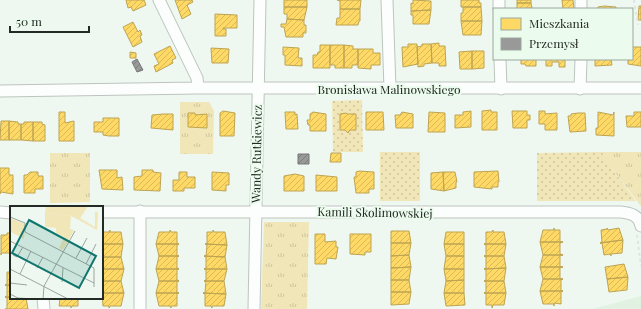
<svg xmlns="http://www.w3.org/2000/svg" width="641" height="309" font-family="'Playfair Display',serif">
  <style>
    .built { fill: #e1f2e3 }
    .grass { fill: url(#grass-tufts) }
    .garden { fill: url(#garden-dots) }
    .homes { fill: url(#homes-hatch); stroke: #bda452 }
    .industry { fill: url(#industry-hatch); stroke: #767776 }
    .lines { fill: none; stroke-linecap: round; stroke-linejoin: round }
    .street-casing { stroke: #bdc4be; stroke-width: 13 }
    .path { stroke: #e1e4e2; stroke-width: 2; stroke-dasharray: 3 3; stroke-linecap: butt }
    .street { stroke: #fcfefd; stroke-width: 11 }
    .labels { text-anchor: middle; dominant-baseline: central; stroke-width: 4; stroke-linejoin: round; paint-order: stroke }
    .street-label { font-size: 12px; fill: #232924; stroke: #ebfbed }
    .inset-road { fill: none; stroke: #9da59e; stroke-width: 1 }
    .view { fill: #0f766e; fill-opacity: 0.15; stroke: #0f766e; stroke-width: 2 }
    .inset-edge { fill: none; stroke: #232924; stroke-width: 2 }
  </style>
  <defs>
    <pattern id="grass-tufts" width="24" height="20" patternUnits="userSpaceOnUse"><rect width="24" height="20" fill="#f0e6b8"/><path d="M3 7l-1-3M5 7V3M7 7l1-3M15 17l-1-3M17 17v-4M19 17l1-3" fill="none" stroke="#cec59e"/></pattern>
    <pattern id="garden-dots" width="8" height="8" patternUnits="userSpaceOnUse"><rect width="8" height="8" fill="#f0e6b8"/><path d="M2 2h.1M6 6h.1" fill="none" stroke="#cec59e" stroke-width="1.8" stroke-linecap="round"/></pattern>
    <pattern id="homes-hatch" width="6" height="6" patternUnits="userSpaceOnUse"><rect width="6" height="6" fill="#ffd966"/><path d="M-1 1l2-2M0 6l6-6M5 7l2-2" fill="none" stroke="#daba58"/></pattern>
    <pattern id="industry-hatch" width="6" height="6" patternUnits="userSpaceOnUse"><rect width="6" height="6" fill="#999"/><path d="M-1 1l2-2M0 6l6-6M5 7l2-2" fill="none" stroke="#7c7d7d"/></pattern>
  </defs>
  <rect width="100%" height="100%" fill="#eef8f0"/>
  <!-- built -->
  <path class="built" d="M641 296V309H592Z"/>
  <!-- grass -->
  <path class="grass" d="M180 102H209L214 111 213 154H180Z
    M602 152H641V206L609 165Z
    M50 153H90V202L50 203Z
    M264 222H309L307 309H261Z"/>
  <!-- garden -->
  <path class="garden" d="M362 100 363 152H333L332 101Z
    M380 152H420V201H380Z
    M602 152 609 165 636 201H537V153Z"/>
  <!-- homes -->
  <path class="homes" d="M126 0H144L146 5 133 11 131 7 128 8Z
    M175 0H192L193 2 187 5 191 14 182 19Z
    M284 0H307V7H284Z
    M337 0H361L360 9H340V1Z
    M413 0 431 1V10L411 11V3L413 4Z
    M461 0H479V3H481V7H461Z
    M517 0H531V3H517Z
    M562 0H573L574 9H563Z
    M517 3H531L532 8 517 9Z
    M604 6 616 7V9H598V7Z
    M639 6H641V20H638Z
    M284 7H307L304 20 287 19V14H284Z
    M463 7H481L482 21H461V13H463Z
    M340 9H360V21H359L358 25H336L337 18H340Z
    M431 10 429 24H413V15H411V11Z
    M215 14 237 15V28H223V29H226V36H215Z
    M287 19 304 20V25H306V33H303V37H286L284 27H281V24H286Z
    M461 21H482L481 35H463Z
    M133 22 138 32 140 30 142 35 140 36 142 42 133 47 123 27Z
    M439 43V46H445L446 66H439V63H432L431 44Z
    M408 44H417L418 64 403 67 402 47H408Z
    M422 44H431L432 63 424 64V66L418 67 417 47 422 46Z
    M320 45H330V68H313V55H317L318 52H320Z
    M330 45H344V68H335V65H330Z
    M344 45 353 46V49H358V65H352V68H344Z
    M170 46 176 58 172 60 173 63 156 72 154 66 159 64 154 54Z
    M283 47 299 48 298 58H302V66L285 65V55H283Z
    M632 47H641V66L628 64V59H632Z
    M211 48 229 49 228 63H212Z
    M358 49H373V53H380V65H371V69L358 68Z
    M472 51V69H460L459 52Z
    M472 51H484V68L472 69Z
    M130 52 136 53V58H130Z
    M521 59H536V66H526L525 64H521Z
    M546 59H565V67H559V62H552V66H546Z
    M595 59H611L612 65 595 66Z
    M491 110V112H497V130H482V111Z
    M223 111 235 113 234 136H220V113Z
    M471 111V127L455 128V115H463V112Z
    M512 111H527V115H530V120H527V128H513Z
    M539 111H545V114L557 113V130H545V124H539Z
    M59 112H65V123L74 121V141H59Z
    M285 112H295V115L297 114 298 129H286Z
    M313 112 326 114V131H310V125H308L307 120H310V114Z
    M366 112H383L384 130H366Z
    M402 112 413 114V128H396L395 115H400Z
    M429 112 445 113V132H428Z
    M598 112 613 115 614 112V136L596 135V128H598Z
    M634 112H641V127H627L626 116H634Z
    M188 113H195V115L207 114V128L188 127Z
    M346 113 347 114H356V130H350L348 133 345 130H340V114Z
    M578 113H585L586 131 570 132 568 116H571V114Z
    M163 114H173V130L151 128 152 115Z
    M103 118H119V136H109L103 135V132H94V122H103Z
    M1 121H9V140H0Z
    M9 121 18 122V124H21V140H9Z
    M24 122H33V141L21 140V124H24Z
    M33 122H42V124L45 125V141H33Z
    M331 153H341V162H330Z
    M0 168H9V175H13V194L1 192 0 194Z
    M99 170H117V178L122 177 123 190 102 189Z
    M142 170H153V172L161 173 160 191 134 190V177L142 176Z
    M359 171 374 172V189H369V193H356L354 177H356V172Z
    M498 171 499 182H498V187H492V189L474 187V172Z
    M30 172H38V176H43V189H35V193H24V175H27Z
    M179 172H187V177H195V188H184V191H173V180H179Z
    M212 172 229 173V185H226V191L212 190Z
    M443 172H455L457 182H456V188L444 191Z
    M443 172 444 191 431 189V173Z
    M295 174 304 176V191H284V176Z
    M316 175 337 177V191H316Z
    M554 228V230H560V242H563H540L543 230H554Z
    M607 228 608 230 619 228 623 240 600 243 602 242 601 230 607 229Z
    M110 230V232H121L123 244H102L103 232H109Z
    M170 230 171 232H177V244H179H156L159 232H170Z
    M213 230 214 232H225L227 245 205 244H207V232H213Z
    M493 230V232H504L506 244H484H486V232H492Z
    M391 231H409L411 243H391Z
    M446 232H464V244H444Z
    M7 233H11V253H1V255V235H7Z
    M315 234H325V242L336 241V247H338L336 259 327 258 326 264H315Z
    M350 234H371V252H365V255L350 254Z
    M623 240 622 253 611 254V256L610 254 604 255 602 243H600Z
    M540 242H563L560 243V254L563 255H543Z
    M391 243H411L409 255 391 256Z
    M102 244H123L121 257H102Z
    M156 244H179L177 245V256H179H159Z
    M205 244 227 245 225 257 204 256H206L207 245Z
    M444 244H464V256H446Z
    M484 244H506L504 256H484H486V245Z
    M409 255 411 267 391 268V256Z
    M543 255H563H560V267H563H540Z
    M159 256H179L177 257V268L179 269H156Z
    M204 256 225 257 227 269H204L206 268V257Z
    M446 256H464V269H444Z
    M484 256H504L506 268 484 269 486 268V257Z
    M102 257H121L124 269H102Z
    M624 264 628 277 607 279 605 267Z
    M411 267 409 280H391V268Z
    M540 267H563H560V279H563H543Z
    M506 268 504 281H484L486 280V269H484Z
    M102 269H124L121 281H102Z
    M156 269H179H177V280L179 281H159Z
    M204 269H227L224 281H204L206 280V269Z
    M444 269H464V280L446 281Z
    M7 272H11V285H5L7 284Z
    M628 277 627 290 609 292 607 279Z
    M543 279H563L561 280V291H563H540Z
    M391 280H409L411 292H391Z
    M464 280V293H444L446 281Z
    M102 281H121L124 293H102Z
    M159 281H179H177V293H179H156Z
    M204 281H224L226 294 203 293H205L206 281Z
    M484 281H504L506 293H484L486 292V281Z
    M5 285H11V297H5L7 296V285Z
    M540 291H563L561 292V304L554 303V306V304H543Z
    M391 292H411L409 304 391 305Z
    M102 293H124L121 306H110L109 308V306H103Z
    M156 293H179H177V306H171V308L170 306H159Z
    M203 293 226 294 224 306H212V308L211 306H205V294Z
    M444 293H464L465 305 446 306Z
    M484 293H506L504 305H493L492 308V305H486V293Z
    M5 297 26 298 28 309H5H7V297Z
    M57 298H78V306H72L71 308V306H59L60 299Z"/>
  <!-- industry -->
  <path class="industry" d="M137 59 143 70 137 72 132 62Z
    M298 154H309V164H298Z"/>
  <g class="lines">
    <!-- street casing -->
    <g class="street-casing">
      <path id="street" d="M159 0 197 78 198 88
        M387 0 390 89
        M499 0V9
        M581 9V0
        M500 59 501 89
        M580 89 581 59
        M0 91 198 88H641
        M0 212 11 213
        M102 212H621C630 213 639 215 641 226
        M43 298 44 309
        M140 309V211
        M254 309 260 0"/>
    </g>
    <!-- path -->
    <path class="path" d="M634 0 638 25
      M18 206H94
      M637 235 641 266"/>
    <!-- street -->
    <use href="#street" class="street"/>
  </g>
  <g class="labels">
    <!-- street labels -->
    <g class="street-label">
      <text x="389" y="89">Bronisława Malinowskiego</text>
      <text transform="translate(256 154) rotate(-89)">Wandy Rutkiewicz</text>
      <text transform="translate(375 212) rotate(1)">Kamili Skolimowskiej</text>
    </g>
  </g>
  <!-- overview -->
  <g transform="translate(10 206)">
    <rect width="93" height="93" fill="#eef8f0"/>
    <path d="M85 6H88L87 24 69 14 70 12 85 21ZM35 7 61 10 60 23 64 24 53 44 49 42 54 31 46 27V22L35 21ZM0 12 15 18 14 33 1 26Z" fill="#f0e6b8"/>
    <path d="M36 0H78L69 14 61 10 35 7Z" fill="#f0e6b8"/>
    <path class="inset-road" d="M0 11 15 17V26L84 62V81M0 35 84 77M3 49 7 51 13 41M66 52 77 32M76 58 86 38M27 62 33 51M0 63 58 93M10 68 21 45M52 76 53 62M0 77 17 79M0 88 8 92 25 93M33 93 34 80 65 25"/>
    <path class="view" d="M19 14 86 50 69 82 2 47Z"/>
    <rect width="93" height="93" class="inset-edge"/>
  </g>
  <!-- legend -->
  <rect x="493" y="8" width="140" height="52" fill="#ebfbed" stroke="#9ba79d"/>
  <rect x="501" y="18" width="20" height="12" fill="#ffd966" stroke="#9ba79d"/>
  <text x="529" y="28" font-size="12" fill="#232924">Mieszkania</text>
  <rect x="501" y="38" width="20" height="12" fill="#999999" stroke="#9ba79d"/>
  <text x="529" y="48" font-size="12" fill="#232924">Przemysł</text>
  <!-- scale -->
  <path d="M10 26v6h79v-6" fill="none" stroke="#232924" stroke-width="2"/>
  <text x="16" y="26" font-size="12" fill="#232924" stroke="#ebfbed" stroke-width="3" paint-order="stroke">50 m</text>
</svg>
